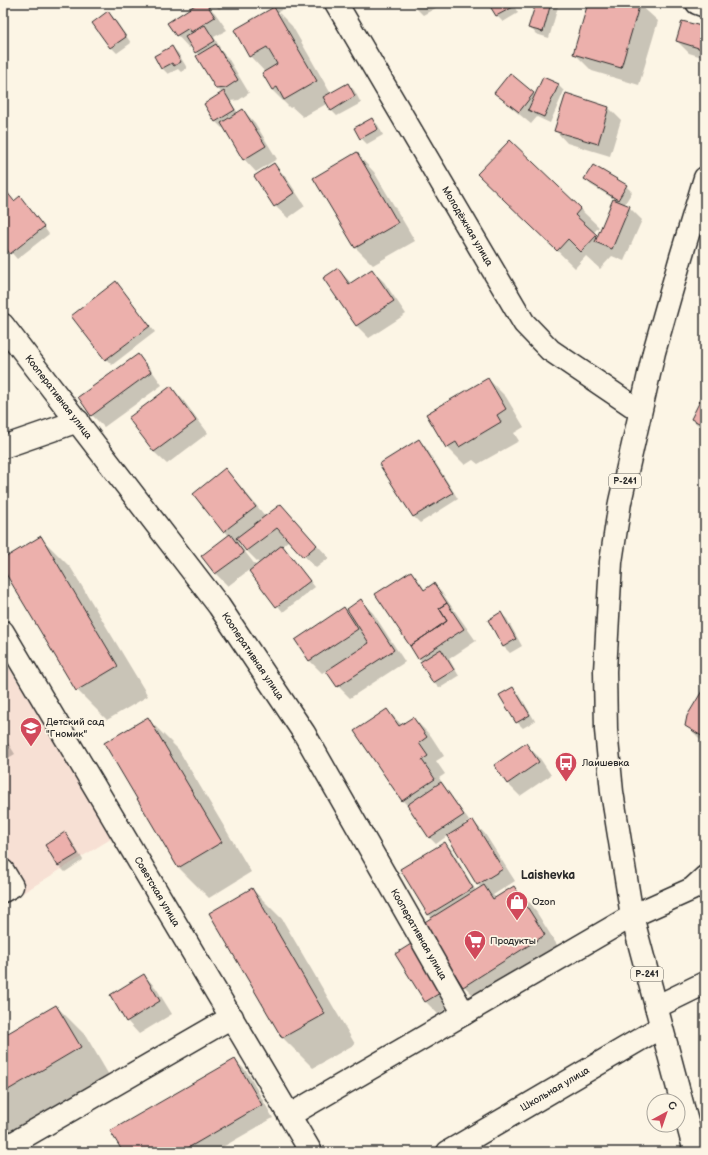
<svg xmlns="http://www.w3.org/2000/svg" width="708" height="1155" font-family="'Balsamiq Sans',sans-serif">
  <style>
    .built { fill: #f7e0d4 }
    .shadow { fill: #0003; fill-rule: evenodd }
    .building { fill: #ecb0ac; stroke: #2b2b2b }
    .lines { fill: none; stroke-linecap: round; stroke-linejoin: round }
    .minor-casing { stroke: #2b2b2b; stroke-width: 25 }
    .highway-casing { stroke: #2b2b2b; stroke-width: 25 }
    .minor { stroke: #fcf5e5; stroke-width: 22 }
    .highway { stroke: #fcf5e5; stroke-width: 22 }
    .labels { text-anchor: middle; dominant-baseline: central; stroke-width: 3.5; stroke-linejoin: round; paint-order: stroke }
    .shield { fill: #fcf5e5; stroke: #6a6863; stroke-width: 1 }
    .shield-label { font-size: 9px; font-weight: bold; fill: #2b2b2b }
    .street-label { font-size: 10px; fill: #2b2b2b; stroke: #fcf5e5 }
    .poi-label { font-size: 10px; fill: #2b2b2b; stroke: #fcf5e5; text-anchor: start }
    .quarter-label { font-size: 12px; font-weight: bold; fill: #2b2b2b; stroke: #fcf5e5 }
  </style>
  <rect width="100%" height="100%" fill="#fcf5e5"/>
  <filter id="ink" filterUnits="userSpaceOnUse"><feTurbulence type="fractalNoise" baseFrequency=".025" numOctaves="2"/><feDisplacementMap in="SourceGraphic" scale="8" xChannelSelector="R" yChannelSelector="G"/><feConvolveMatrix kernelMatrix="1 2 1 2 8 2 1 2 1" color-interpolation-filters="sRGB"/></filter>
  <g filter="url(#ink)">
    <!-- built -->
    <path class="built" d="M3 658 114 837 3 905Z"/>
    <!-- shadow -->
    <path class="shadow" d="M199 3H205L215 13 227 30 214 37 220 48 219 49 228 58 249 93 239 100 230 101 238 113 243 110 255 123 277 159 256 172 244 159 224 126 222 128 216 122 205 104 222 93 217 88 199 56 192 46 189 48 177 35Z
      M213 3H230L219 9Z
      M270 3H293L278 12 292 26 331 94 348 84 354 90 361 103 337 116 331 110 328 103 303 117 292 107 290 108 272 90 265 72 250 56 235 30 274 8Z
      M411 3H445L423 15Z
      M489 3H512L518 13 503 22 497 16Z
      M537 3H559L549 38 536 34 530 27Z
      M589 3H638L658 21 639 85 592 71 574 53Z
      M108 12 114 18 131 43 117 53 111 47Z
      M705 28V58L689 53 677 41Z
      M172 47 178 53 187 68 181 72 178 69 168 74 162 68Z
      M510 75 536 96 558 85 564 91 550 123 537 117 531 124 508 105 496 93Z
      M566 94 609 108 621 120 610 156 567 143 555 130Z
      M372 119 378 125 383 135 367 144 361 138Z
      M510 142 599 227 593 233 598 238 614 199 591 185 585 179 626 186 632 192 624 205 629 207 642 220 624 261 612 256 600 269 586 256 575 268 497 192Z
      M357 154 374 172 415 241 373 265 355 247Z
      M274 165 286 177 305 206 288 218 275 206Z
      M3 193 14 202 26 204 49 234 17 259 3 243Z
      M338 269 352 284 372 270 384 282 406 314 369 338 357 326 325 278Z
      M116 283 155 332 112 365 106 359Z
      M137 355 150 368 162 385 104 427 92 415Z
      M488 379 506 397 524 427 514 433 519 441 478 464 473 460 465 465 447 447Z
      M171 387 183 400 208 433 167 464 154 452Z
      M705 393V432L692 419Z
      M419 440 425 446 458 499 420 523 414 517 380 464Z
      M225 469 237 482 266 517 281 505 329 558 316 568 289 540 282 546 315 587 283 612 249 570 228 586 216 574 203 556 229 536 194 494ZM240 542 245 549 260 564 256 566 238 543Z
      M41 538 71 568 148 696 107 720 77 690 3 567V560Z
      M411 572 417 578 425 590 434 584 440 590 476 641 449 659 459 676 440 688 434 682 422 662 377 594Z
      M361 601 373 613 405 662 350 698 338 686 327 670 322 673 310 661 297 640 344 609 353 618Z
      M501 613 507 619 522 646 510 653 504 647 489 620Z
      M513 688 519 694 535 721 523 728 517 722Z
      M705 688V744L686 725Z
      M387 710 402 725 413 718 431 736 444 756 436 761 445 774 439 778 469 821 464 824 465 826 473 821 485 834 515 881 493 895 496 898 514 887 532 905 562 953 482 1004 464 986 433 918 429 915 401 869 445 843 451 849 476 891 481 888 478 884 447 836 436 844 430 838 410 808 402 800Z
      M148 719 178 749 251 872 209 898 179 868 105 744Z
      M3 735 15 754 3 761Z
      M526 745 539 757 551 775 520 796 507 783Z
      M65 834 71 840 83 860 65 872 59 866Z
      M252 889 282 919 355 1044 313 1068 283 1038 210 913Z
      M410 945 423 958 452 1005 438 1014 425 1001Z
      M144 975 156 988 172 1014 139 1034 127 1021 111 995Z
      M56 1006 86 1036 110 1077 3 1140V1038Z
      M235 1060 247 1072 273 1118 214 1152H124Z"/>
    <!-- building -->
    <path class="building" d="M198 3H206L215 17 191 32 189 28 176 36 167 23Z
      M488 3H511L513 7 496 16Z
      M536 3H551L543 32 528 28Z
      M588 3H640L621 68 573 54Z
      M274 7 317 81 284 100 277 87 272 90 262 73 277 64 267 47 249 57 234 30Z
      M108 11 126 37 110 48 92 23Z
      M682 21 705 27V50L676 41Z
      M205 25 215 41 195 53 185 37Z
      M216 44 238 80 226 88 216 89 196 56Z
      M172 46 181 62 174 66 172 63 161 69 154 56Z
      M510 73 534 93 519 112 494 93Z
      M543 77 559 84 544 117 528 110Z
      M348 83 355 96 331 111 323 97Z
      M224 91 235 110 215 122 204 104Z
      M566 93 609 107 598 144 554 131Z
      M243 109 266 146 243 160 221 123Z
      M372 118 378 129 360 139 354 128Z
      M510 140 581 208 575 215 597 235 581 252 568 239 557 251 477 174Z
      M357 152 398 223 355 248 313 178Z
      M274 163 294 193 274 207 254 176Z
      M593 165 627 185 618 200 584 179Z
      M6 191 14 201 20 196 44 227 10 254 3 244V193Z
      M613 199 630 206 612 249 595 242Z
      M338 268 349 284 372 269 394 301 356 326 323 278Z
      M116 281 150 326 105 360 71 316Z
      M138 354 151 372 91 416 78 397Z
      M488 378 506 409 497 415 501 422 459 447 456 442 446 448 426 414Z
      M171 386 196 421 154 452 128 418Z
      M705 391V426L691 419Z
      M419 439 453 493 413 517 379 464Z
      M225 468 256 507 223 532 193 494Z
      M281 504 317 545 303 557 277 528 246 551 236 538Z
      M230 534 244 553 215 574 201 556Z
      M41 536 118 666 76 691 3 569V559Z
      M282 545 310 581 276 607 249 571Z
      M411 571 424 590 434 583 447 603 439 608 447 621 410 646 375 594Z
      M361 599 394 650 337 687 326 671 369 643 347 609Z
      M447 603 464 629 418 659 410 646 447 621 439 608Z
      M344 607 358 629 309 661 295 640Z
      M501 612 516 639 503 647 488 620Z
      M441 649 454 670 433 683 420 662Z
      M705 686V738L685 726 687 716Z
      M513 687 530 715 516 723 499 695Z
      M387 709 399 726 413 717 427 737 419 743 428 756 422 760 435 779 402 801 354 731Z
      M148 717 222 842 178 868 104 743Z
      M3 738 9 748 3 752Z
      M526 743 539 762 507 784 494 765Z
      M441 782 464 815 429 838 407 805Z
      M473 820 503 869 477 885 447 836Z
      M65 832 78 854 58 866 45 845Z
      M445 842 473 888 428 915 400 869Z
      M484 885 493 899 514 886 545 935 463 987 423 923Z
      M252 888 325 1014 282 1038 209 913Z
      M411 944 440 993 425 1002 395 954Z
      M144 974 160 1001 126 1022 110 995Z
      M56 1005 81 1047 3 1093V1036Z
      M235 1059 262 1105 181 1152H123L110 1131Z"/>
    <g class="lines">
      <!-- minor casing -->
      <g class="minor-casing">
        <g id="minor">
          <path id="s1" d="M336 3 524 323 550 350 640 411"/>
          <path d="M697 3 705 6"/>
          <path id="s2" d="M3 325 219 606 304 733 464 1014"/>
          <path d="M3 447 78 421"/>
          <path id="s3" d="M3 632 311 1152"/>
          <path d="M3 871 12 886 3 891"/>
          <path d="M656 1007 705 983"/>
          <path d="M290 1115 632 916 692 889 705 877"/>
          <path d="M3 1149 232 1017"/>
          <path id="s4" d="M448 1152 661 1027"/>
        </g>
      </g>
      <!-- highway casing -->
      <g class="highway-casing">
        <path id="highway" d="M695 1152 632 916 612 792 606 730 605 671 611 562 620 502 654 352 681 257 705 178"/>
      </g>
      <!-- minor -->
      <use href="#minor" class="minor"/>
      <!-- highway -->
      <use href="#highway" class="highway"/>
    </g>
  </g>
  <!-- icons -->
  <defs>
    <g id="school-pin" transform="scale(1.15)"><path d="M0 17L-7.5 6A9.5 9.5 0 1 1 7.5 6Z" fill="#d1495b" stroke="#fcf5e5"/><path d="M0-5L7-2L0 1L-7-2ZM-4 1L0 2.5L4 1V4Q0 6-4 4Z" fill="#fff"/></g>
    <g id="bus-pin" transform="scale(1.15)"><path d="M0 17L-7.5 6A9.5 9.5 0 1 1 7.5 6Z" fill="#d1495b" stroke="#fcf5e5"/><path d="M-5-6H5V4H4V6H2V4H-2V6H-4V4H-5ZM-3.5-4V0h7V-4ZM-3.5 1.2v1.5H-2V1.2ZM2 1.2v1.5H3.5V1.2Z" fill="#fff"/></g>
    <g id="shop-pin" transform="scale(1.15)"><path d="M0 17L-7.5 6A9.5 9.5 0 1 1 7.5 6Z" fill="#d1495b" stroke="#fcf5e5"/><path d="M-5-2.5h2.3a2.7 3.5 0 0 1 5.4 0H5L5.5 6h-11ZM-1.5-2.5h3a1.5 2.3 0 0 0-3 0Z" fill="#fff"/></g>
    <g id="supermarket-pin" transform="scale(1.15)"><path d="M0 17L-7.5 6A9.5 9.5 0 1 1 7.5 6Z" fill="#d1495b" stroke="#fcf5e5"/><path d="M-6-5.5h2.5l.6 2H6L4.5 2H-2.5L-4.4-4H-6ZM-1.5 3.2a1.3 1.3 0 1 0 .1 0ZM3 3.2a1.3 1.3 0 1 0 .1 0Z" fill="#fff"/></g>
  </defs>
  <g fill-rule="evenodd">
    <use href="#school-pin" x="31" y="728"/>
    <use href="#bus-pin" x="566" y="763"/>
    <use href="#shop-pin" x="517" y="902"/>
    <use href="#supermarket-pin" x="475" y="941"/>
  </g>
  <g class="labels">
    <!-- shield labels -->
    <g class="shield">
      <rect x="609" y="474" width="32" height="14" rx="3"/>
      <rect x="631" y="967" width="32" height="14" rx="3"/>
    </g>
    <g class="shield-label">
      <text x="625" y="481">Р-241</text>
      <text x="647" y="974">Р-241</text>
    </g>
    <!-- street labels -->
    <g class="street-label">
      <text stroke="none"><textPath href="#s1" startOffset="259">Молодёжная улица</textPath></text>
      <text stroke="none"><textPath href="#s2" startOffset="91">Кооперативная улица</textPath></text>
      <text stroke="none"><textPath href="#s2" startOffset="415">Кооперативная улица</textPath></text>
      <text stroke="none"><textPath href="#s3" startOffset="302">Советская улица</textPath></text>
      <text stroke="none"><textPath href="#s2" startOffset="739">Кооперативная улица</textPath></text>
      <text stroke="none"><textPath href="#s4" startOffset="124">Школьная улица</textPath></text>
    </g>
    <!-- poi labels -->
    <g class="poi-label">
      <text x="46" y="722">Детский сад<tspan x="46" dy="12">"Гномик"</tspan></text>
      <text x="582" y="763">Лаишевка</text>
      <text x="532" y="902">Ozon</text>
      <text x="490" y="941">Продукты</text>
    </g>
    <!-- quarter labels -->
    <g class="quarter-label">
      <text x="548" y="875">Laishevka</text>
    </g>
  </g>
  <!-- margin -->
  <rect width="708" height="1155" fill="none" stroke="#fcf5e5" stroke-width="16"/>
  <rect x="8" y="8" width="692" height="1139" fill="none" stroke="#2b2b2b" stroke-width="1.5" filter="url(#ink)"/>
  <!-- north arrow -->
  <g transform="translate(666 1113) rotate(40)"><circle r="19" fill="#fcf5e5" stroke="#a8a49b"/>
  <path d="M0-3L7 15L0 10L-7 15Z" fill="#d1495b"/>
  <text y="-6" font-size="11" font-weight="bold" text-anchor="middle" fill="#2b2b2b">С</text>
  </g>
</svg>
